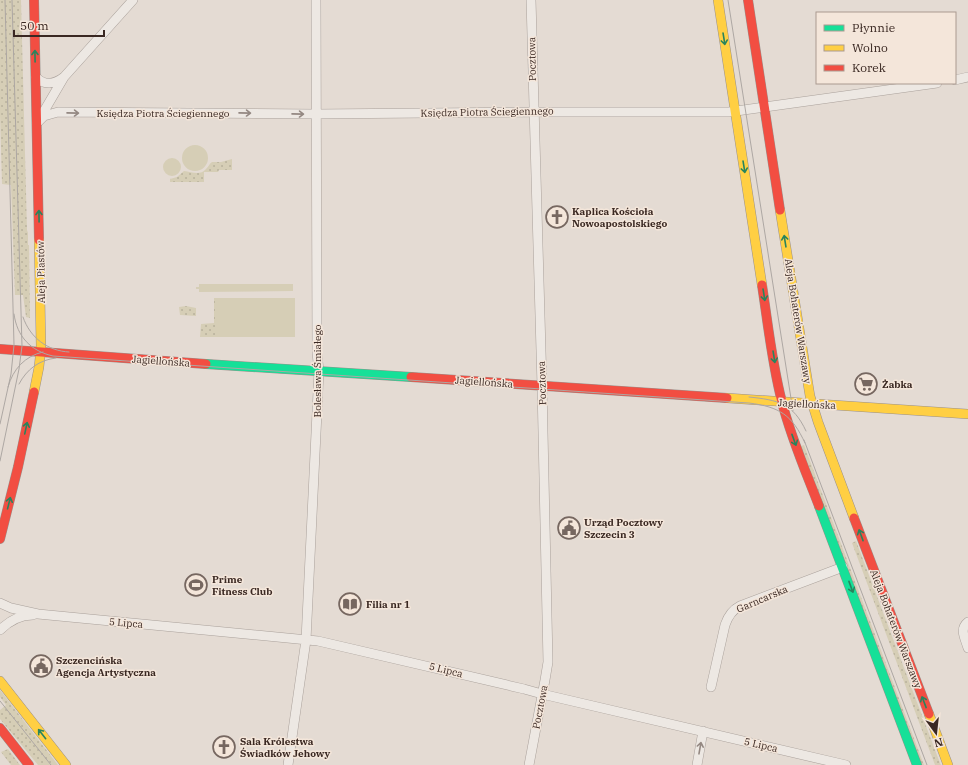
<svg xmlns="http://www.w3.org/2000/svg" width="968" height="765" font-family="'IBM Plex Serif',serif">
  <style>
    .grass { fill: url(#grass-dots) }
    .green { fill: #d6ceb6 }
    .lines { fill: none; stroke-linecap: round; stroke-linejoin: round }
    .street-casing { stroke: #aaa19b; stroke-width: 10 }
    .fast-casing { stroke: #9a908b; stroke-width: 10 }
    .slow-casing { stroke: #9a908b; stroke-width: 10 }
    .jam-casing { stroke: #9a908b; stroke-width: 10 }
    .street { stroke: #ede8e3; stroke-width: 9 }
    .fast { stroke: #16e098; stroke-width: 9 }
    .slow { stroke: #ffcf43; stroke-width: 9 }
    .jam { stroke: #f24e42; stroke-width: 9 }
    .tram { stroke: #ada7a3; stroke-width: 1 }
    .oneway { stroke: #28845d }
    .oneway2 { stroke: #948882 }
    .labels { text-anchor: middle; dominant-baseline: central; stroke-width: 3; stroke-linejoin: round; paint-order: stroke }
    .street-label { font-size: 10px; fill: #3a2822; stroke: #f4e6da }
    .poi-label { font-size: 10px; font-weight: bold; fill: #3a2822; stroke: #f4e6da; text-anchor: start }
  </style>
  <defs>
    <pattern id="grass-dots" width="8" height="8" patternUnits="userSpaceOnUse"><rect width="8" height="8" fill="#d6ceb6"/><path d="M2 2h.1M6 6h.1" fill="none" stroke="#b8b19c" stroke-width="1.8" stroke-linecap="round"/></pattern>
  </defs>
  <rect width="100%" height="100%" fill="#e4dbd3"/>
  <!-- grass -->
  <path class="grass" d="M0 0H21L27 230 28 233V245H29L30 318 26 317 23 295H15L11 185 2 184 0 114Z
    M232 159V170H219L218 172H204V182H170V179L177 177 184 171C192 172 200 176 206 169 209 166 209 164 212 162H221Z
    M214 298H216V337H200L201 324 214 323Z
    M186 306 196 308V316L180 315 179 307Z
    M804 445 924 765H922L801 446Z
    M856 541 940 763 941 765H935L852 543Z
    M0 690 58 765H38L0 719V710L6 705 0 697Z
    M8 749 20 765H11L1 752Z"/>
  <!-- green -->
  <path class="green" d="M182 158a13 13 0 1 1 26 0a13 13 0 1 1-26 0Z
    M163 167a9 9 0 1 1 18 0a9 9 0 1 1-18 0Z
    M199 284H293V291L199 292V289H196V287H199Z
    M216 298H295V337H216Z"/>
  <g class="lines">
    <!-- street casing -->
    <g class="street-casing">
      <path id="street" d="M36 77C44 86 55 84 64 77
        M955 80 968 77
        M40 118 64 77 133 0
        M37 123 44 116 58 112 316 114 552 112H729L937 83
        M0 603 11 608 38 614 318 641 524 689 542 694 846 765
        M968 622C959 629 965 638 968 648
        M0 630C9 621 21 615 33 615
        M711 687 725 625C728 616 732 610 740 606L843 567
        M288 765 306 640 319 371 317 353 316 0
        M529 765 545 680 548 662 542 386 531 0
        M697 765 703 731"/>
    </g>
    <!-- fast casing -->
    <g class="fast-casing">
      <path id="fast" d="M206 364 411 377
        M819 506 917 765"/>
    </g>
    <!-- slow casing -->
    <g class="slow-casing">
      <path id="slow" d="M718 0 762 285
        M780 210 810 396 818 422 854 518
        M34 392 39 367 41 348 39 240
        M727 398 968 414
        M0 681 66 765
        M929 714 948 765"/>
    </g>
    <!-- jam casing -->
    <g class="jam-casing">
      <path id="jam" d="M34 0 39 240
        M748 0 780 210
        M762 285C768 324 772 364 782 402 791 438 806 472 819 506
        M0 349 206 364
        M411 377 727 398
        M854 518 929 714
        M0 539 18 467 34 392
        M0 728 29 765"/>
    </g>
    <!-- street -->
    <use href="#street" class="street"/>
    <!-- fast -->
    <use href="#fast" class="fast"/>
    <!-- slow -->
    <use href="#slow" class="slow"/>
    <!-- jam -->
    <use href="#jam" class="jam"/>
    <!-- tram -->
    <path class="tram" d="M728 0 793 411
      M14 314C17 337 31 351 53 356L749 403C780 407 792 415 805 443
      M23 317C30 338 48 351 69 352
      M19 384C27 369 39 360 56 358
      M8 387C13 369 25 356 43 352
      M749 397C778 400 793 403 806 431
      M0 424 11 374 14 345 5 0
      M804 440 927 765
      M0 461 19 369 22 346 12 0
      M0 701 51 765"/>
  </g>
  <!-- one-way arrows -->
  <defs><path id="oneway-shaft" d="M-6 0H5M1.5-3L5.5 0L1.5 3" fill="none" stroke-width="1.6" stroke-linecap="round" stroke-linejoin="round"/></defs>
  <g class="oneway">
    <use href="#oneway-shaft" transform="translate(724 39) rotate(81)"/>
    <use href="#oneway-shaft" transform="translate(35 56) rotate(-91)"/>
    <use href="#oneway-shaft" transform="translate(744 167) rotate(81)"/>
    <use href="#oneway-shaft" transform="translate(39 216) rotate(-91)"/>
    <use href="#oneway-shaft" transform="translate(785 241) rotate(-99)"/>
    <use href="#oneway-shaft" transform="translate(764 295) rotate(81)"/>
    <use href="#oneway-shaft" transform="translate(774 357) rotate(81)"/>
    <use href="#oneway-shaft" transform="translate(26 428) rotate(-78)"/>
    <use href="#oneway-shaft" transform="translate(794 440) rotate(70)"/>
    <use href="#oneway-shaft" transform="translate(9 503) rotate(-76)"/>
    <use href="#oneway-shaft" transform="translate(861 535) rotate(-110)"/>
    <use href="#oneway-shaft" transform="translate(851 587) rotate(70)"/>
    <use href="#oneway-shaft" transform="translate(924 702) rotate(-111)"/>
    <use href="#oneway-shaft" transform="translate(42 734) rotate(-128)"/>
  </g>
  <g class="oneway2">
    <use href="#oneway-shaft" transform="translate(73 113) rotate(1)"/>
    <use href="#oneway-shaft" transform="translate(245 113) rotate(1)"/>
    <use href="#oneway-shaft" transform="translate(298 114) rotate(1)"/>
    <use href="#oneway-shaft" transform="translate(700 748) rotate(-80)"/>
  </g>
  <!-- icons -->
  <defs>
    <g id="church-ring" transform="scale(1.15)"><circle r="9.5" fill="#f4e6da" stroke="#766760" stroke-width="1.5"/><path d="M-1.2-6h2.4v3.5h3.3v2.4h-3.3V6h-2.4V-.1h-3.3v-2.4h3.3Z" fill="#766760"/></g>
    <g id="supermarket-ring" transform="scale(1.15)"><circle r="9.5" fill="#f4e6da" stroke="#766760" stroke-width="1.5"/><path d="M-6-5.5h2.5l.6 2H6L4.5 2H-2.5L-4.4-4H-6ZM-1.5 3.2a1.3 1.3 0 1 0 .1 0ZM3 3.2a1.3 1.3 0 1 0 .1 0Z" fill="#766760"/></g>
    <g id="civic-ring" transform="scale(1.15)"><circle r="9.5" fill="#f4e6da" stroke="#766760" stroke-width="1.5"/><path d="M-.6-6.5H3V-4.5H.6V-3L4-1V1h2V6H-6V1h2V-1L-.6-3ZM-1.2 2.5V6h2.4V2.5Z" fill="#766760"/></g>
    <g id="stadium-ring" transform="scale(1.15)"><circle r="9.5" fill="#f4e6da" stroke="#766760" stroke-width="1.5"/><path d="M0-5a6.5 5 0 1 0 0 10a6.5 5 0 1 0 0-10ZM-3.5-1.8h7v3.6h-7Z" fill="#766760"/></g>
    <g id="library-ring" transform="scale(1.15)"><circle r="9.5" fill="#f4e6da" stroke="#766760" stroke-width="1.5"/><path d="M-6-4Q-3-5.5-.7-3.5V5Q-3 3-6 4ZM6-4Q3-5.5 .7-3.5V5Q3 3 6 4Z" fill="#766760"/></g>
  </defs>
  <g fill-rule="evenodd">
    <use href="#church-ring" x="557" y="217"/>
    <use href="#supermarket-ring" x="866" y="384"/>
    <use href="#civic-ring" x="569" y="528"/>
    <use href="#stadium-ring" x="196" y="585"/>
    <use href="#library-ring" x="350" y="604"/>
    <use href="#civic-ring" x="41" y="666"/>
    <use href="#church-ring" x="224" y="747"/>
  </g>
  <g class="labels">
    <!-- street labels -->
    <g class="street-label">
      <text transform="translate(532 59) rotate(-91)">Pocztowa</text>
      <text transform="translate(487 112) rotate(-1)">Księdza Piotra Ściegiennego</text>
      <text x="163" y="113">Księdza Piotra Ściegiennego</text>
      <text transform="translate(41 272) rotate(-91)">Aleja Piastów</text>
      <text transform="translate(798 321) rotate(81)">Aleja Bohaterów Warszawy</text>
      <text transform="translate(161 361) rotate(4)">Jagiellońska</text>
      <text transform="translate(317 371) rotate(-90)">Bolesława Śmiałego</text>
      <text transform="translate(484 382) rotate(4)">Jagiellońska</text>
      <text transform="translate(542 383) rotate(-92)">Pocztowa</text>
      <text transform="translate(807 404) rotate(3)">Jagiellońska</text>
      <text transform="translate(762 599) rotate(-23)">Garncarska</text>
      <text transform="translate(126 623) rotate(5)">5 Lipca</text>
      <text transform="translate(896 629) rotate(69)">Aleja Bohaterów Warszawy</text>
      <text transform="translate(446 670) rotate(14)">5 Lipca</text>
      <text transform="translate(540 707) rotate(-79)">Pocztowa</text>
      <text transform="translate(761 745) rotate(13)">5 Lipca</text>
    </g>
    <!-- poi labels -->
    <g class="poi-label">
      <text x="572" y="211">Kaplica Kościoła<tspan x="572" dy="12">Nowoapostolskiego</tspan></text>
      <text x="882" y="384">Żabka</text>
      <text x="584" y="522">Urząd Pocztowy<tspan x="584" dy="12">Szczecin 3</tspan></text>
      <text x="212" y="579">Prime<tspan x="212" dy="12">Fitness Club</tspan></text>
      <text x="366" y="604">Filia nr 1</text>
      <text x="56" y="660">Szczencińska<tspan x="56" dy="12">Agencja Artystyczna</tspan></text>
      <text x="240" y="741">Sala Królestwa<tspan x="240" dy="12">Świadków Jehowy</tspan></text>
    </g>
  </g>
  <!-- legend -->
  <rect x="816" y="12" width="140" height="72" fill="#f4e6da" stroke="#aa9a90"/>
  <rect x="824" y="25" width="20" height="6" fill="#16e098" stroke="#aa9a90"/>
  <text x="852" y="32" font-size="12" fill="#3a2822">Płynnie</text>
  <rect x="824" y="45" width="20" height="6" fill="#ffcf43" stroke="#aa9a90"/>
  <text x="852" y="52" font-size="12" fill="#3a2822">Wolno</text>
  <rect x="824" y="65" width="20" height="6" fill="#f24e42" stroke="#aa9a90"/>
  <text x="852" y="72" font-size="12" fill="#3a2822">Korek</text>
  <!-- north arrow -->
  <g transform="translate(936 733) rotate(165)" stroke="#f4e6da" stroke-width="3" paint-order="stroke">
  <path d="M0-3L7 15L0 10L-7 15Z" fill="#3a2822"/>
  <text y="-6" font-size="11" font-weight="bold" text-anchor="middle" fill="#3a2822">N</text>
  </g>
  <!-- scale -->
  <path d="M14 30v6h90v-6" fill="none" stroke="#3a2822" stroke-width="2"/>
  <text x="20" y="30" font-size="12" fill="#3a2822" stroke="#f4e6da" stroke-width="3" paint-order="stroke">50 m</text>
</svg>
